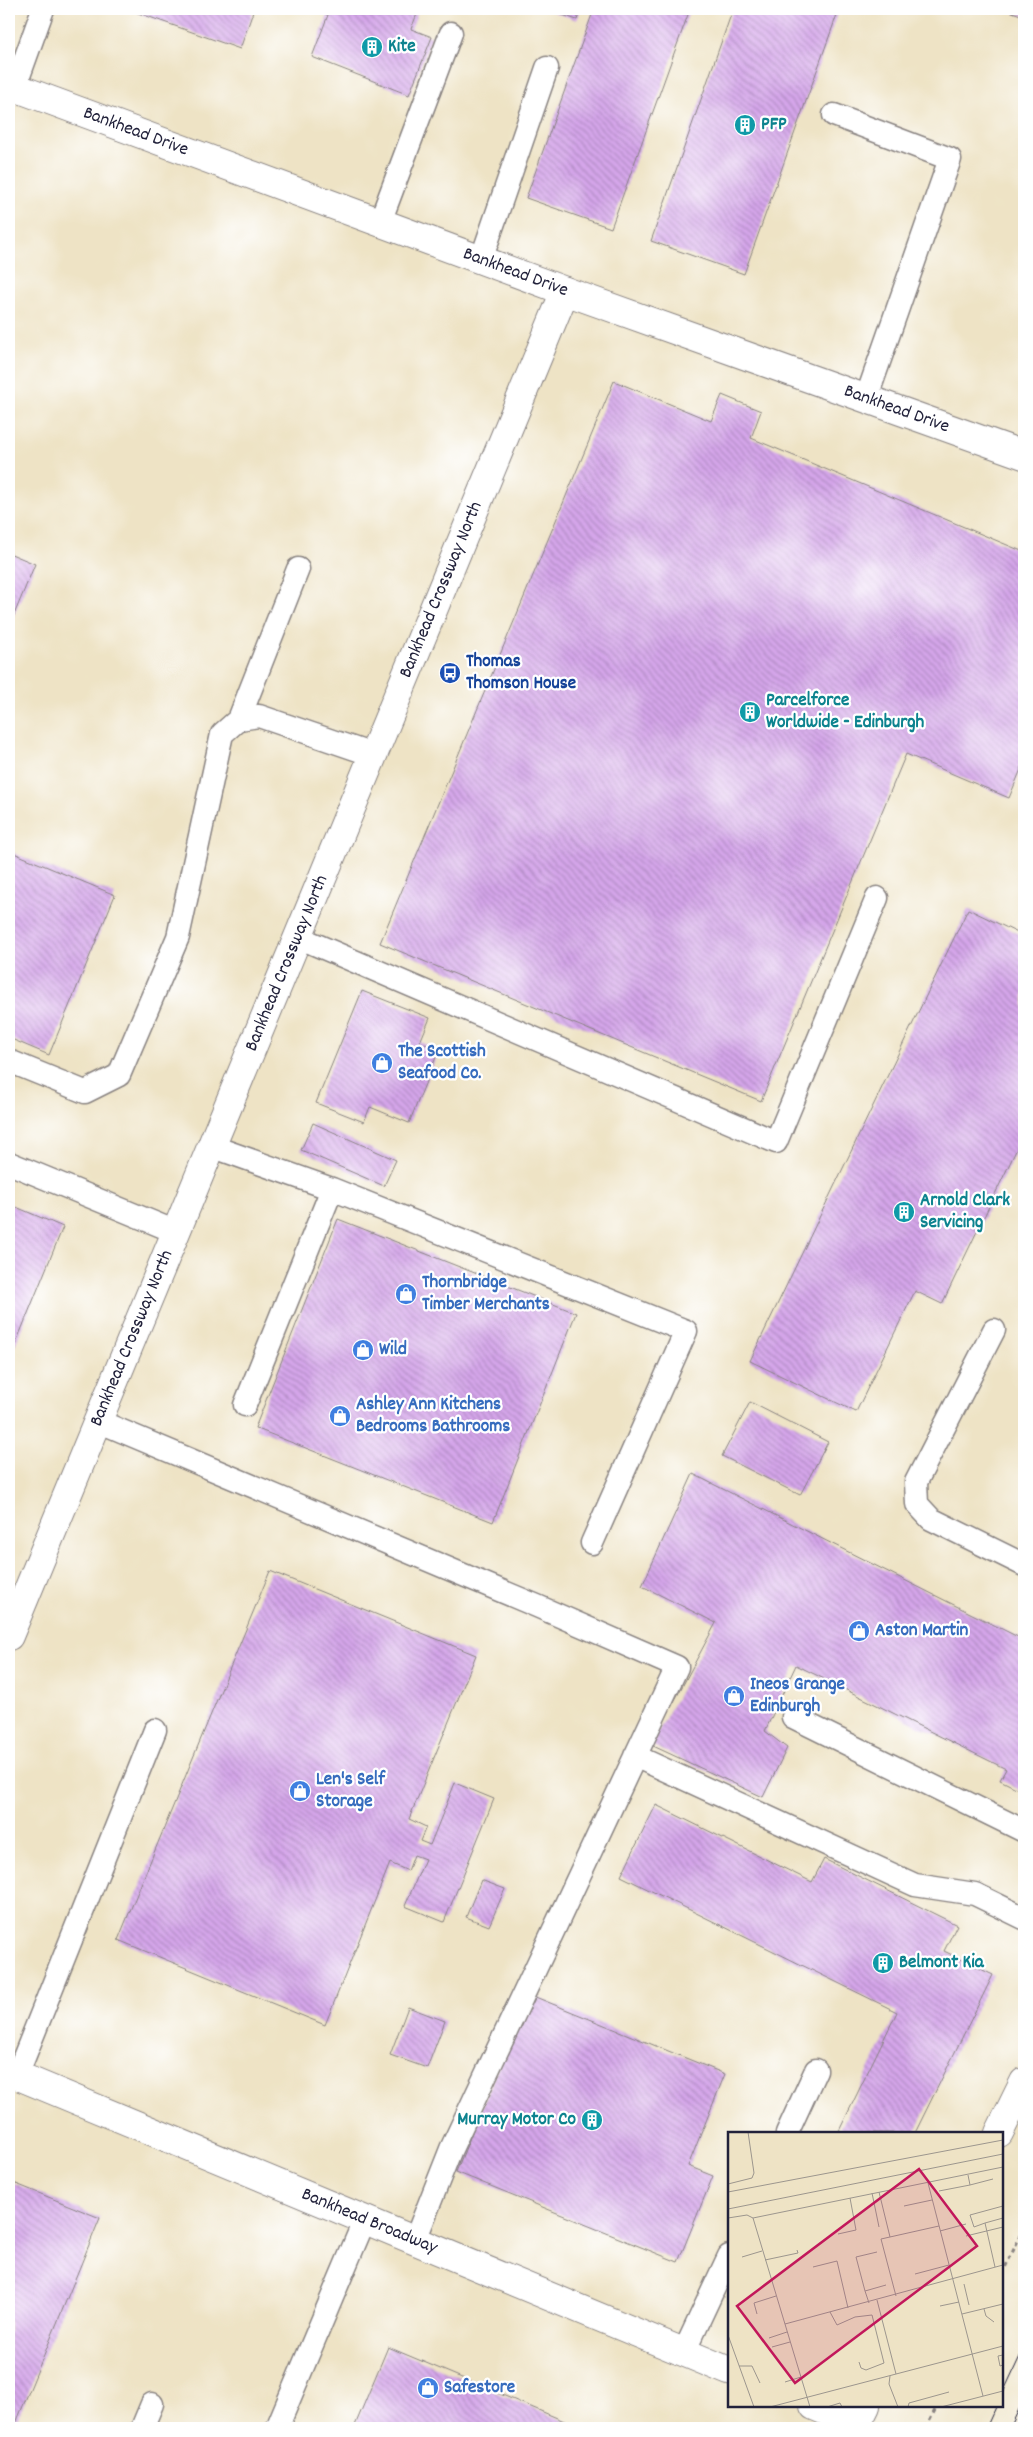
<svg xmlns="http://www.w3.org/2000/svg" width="1033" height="2437" font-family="Dekko,sans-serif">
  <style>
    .building { fill: url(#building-back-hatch) }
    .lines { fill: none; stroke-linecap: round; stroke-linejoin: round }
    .lane-casing { stroke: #888280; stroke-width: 25 }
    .street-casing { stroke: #888280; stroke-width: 30 }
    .secondary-casing { stroke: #888280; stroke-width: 30 }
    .path { stroke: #888280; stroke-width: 3; stroke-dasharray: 4 4; stroke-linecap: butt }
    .lane { stroke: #fff; stroke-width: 22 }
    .street { stroke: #fff; stroke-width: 28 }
    .secondary { stroke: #fff; stroke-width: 28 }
    .tram { stroke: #22223b; stroke-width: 1 }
    .labels { text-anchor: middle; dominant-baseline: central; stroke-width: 4.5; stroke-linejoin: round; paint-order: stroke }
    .culture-label { font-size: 19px; font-weight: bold; fill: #0d838f; stroke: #fff; text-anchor: start }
    .street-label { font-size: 19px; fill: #22223b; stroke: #fff }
    .transit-label { font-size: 19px; font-weight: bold; fill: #164399; stroke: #fff; text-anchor: start }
    .shop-label { font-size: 19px; font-weight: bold; fill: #366cbe; stroke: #fff; text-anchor: start }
    .inset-road { fill: none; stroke: #9c968e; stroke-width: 1 }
    .view { fill: #c2185b; fill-opacity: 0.15; stroke: #c2185b; stroke-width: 2.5 }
    .inset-edge { fill: none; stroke: #22223b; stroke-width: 2.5 }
  </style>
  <defs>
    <pattern id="building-back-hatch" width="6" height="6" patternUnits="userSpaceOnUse" patternTransform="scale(1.25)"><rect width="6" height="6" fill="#d5a6ea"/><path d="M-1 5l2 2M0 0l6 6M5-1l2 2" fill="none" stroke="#ac87bf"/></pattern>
  </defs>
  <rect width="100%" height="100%" fill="#fff"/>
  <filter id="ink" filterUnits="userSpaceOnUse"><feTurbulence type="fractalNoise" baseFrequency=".02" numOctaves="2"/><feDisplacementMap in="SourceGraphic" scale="10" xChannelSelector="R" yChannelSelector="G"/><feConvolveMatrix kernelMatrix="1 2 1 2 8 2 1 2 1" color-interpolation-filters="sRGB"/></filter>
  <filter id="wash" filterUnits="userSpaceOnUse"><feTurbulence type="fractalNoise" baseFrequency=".0096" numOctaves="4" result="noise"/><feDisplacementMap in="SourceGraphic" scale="20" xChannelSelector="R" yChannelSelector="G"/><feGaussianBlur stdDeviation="1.12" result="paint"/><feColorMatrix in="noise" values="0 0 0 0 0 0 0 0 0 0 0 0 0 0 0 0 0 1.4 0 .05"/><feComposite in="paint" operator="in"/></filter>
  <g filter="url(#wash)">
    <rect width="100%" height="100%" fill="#eee3c5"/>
    <g id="blocks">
      <!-- building -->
      <path class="building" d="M127 9H254L240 49Z
        M313 9H419L411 29 432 37 409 95 312 57 328 15Z
        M545 9H581L577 20Z
        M594 9H690L611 228 526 198Z
        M733 9H839L744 274 651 241Z
        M1003 9H1024V16Z
        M614 381 711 421 722 395 761 411 751 438 1024 552V762L1009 798 906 754 761 1101 380 943Z
        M9 553 35 564 9 627Z
        M9 851 115 895 49 1055 9 1038Z
        M968 909 1024 936V1134L942 1304 915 1291 856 1412 750 1361Z
        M362 991 430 1018 420 1042 439 1050 409 1123 370 1107 364 1122 316 1103Z
        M313 1123 396 1160 384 1186 301 1150Z
        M9 1204 63 1227 9 1360Z
        M338 1219 576 1313 493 1522 255 1428Z
        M750 1402 828 1442 800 1495 722 1456Z
        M693 1474 1024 1640V1668L1022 1672 1024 1673V1792L1000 1780 1006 1769 796 1665 765 1731 787 1748 763 1797 651 1745 716 1623 642 1586Z
        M270 1571 476 1655 409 1819 426 1827 420 1841 430 1845 455 1783 494 1799 444 1922 405 1906 425 1859 414 1855 408 1871 390 1863 325 2025 118 1940Z
        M656 1805 812 1882 824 1859 957 1925 944 1951 993 1975 915 2133H838L897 2012 621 1876Z
        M481 1880 505 1889 489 1926 466 1917Z
        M528 1994 725 2074 688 2166 713 2176 678 2262 456 2172Z
        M408 2007 445 2021 427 2068 390 2055Z
        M9 2181 100 2218 14 2428H9Z
        M388 2347 581 2428H354Z"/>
    </g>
  </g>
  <g filter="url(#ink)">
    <use href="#blocks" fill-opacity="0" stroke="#888280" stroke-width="1"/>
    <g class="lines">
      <!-- lane casing -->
      <g class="lane-casing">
        <path id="lane" d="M15 87 43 9
          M834 115 950 159 866 399
          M380 222 451 33
          M481 260 547 68
          M239 719 298 569
          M298 937 776 1142 877 898
          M9 1061 85 1092 119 1075 178 937 222 734 239 719 259 716 373 755
          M211 1146 332 1189 245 1405
          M9 1163 176 1232
          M332 1189 686 1331 592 1543
          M994 1330 916 1482 917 1504 931 1519 1024 1565
          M98 1421 537 1606 677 1667 451 2149 415 2240
          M793 1717 1024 1831
          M635 1756 915 1885 975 1894 1024 1918
          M17 2075 155 1730
          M787 2133 816 2070
          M684 2352 729 2256
          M142 2428 152 2404
          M277 2428 365 2219"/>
      </g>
      <!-- street casing -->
      <g class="street-casing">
        <g id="street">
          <path id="s1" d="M9 85 565 291 1024 455"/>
          <path id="s2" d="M9 1636 565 291"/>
          <path id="s3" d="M9 2072 729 2371"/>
          <path d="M814 2406 857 2424"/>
        </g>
      </g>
      <!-- secondary casing -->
      <g class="secondary-casing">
        <path id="secondary" d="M999 2133 1024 2082
          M855 2428 866 2406"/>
      </g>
      <!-- path -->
      <path class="path" d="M1002 2274 1024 2228
        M926 2428 937 2406"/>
      <!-- lane -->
      <use href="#lane" class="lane"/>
      <!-- street -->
      <use href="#street" class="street"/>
      <!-- secondary -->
      <use href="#secondary" class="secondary"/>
      <!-- tram -->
      <path class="tram" d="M1002 2395 1024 2348
        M986 2428 996 2406
        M1010 2428 1024 2399"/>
    </g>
  </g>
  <!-- icons -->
  <defs>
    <g id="building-disc" transform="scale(1.125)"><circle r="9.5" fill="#0f9aa8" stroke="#fff"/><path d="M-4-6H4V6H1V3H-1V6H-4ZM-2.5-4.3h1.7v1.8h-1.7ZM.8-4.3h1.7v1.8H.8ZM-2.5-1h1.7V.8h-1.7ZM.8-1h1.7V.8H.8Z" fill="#fff"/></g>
    <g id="bus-disc" transform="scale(1.125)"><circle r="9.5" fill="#1a4fb4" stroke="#fff"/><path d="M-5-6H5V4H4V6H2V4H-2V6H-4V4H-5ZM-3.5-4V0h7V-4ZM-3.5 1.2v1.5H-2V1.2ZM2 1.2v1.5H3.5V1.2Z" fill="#fff"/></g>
    <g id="shop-disc" transform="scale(1.125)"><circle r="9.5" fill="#3f7fe0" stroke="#fff"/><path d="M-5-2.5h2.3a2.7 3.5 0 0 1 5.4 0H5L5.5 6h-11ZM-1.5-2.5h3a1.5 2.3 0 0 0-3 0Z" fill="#fff"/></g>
  </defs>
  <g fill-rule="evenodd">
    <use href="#building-disc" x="372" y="47"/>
    <use href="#building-disc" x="745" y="125"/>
    <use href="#bus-disc" x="450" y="673"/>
    <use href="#building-disc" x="750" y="712"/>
    <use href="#shop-disc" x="382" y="1063"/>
    <use href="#building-disc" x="904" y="1212"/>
    <use href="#shop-disc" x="406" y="1294"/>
    <use href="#shop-disc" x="363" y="1350"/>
    <use href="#shop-disc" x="340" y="1416"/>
    <use href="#shop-disc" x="859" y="1631"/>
    <use href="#shop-disc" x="734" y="1696"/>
    <use href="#shop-disc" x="300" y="1791"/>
    <use href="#building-disc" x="883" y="1963"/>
    <use href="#building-disc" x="592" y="2120"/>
    <use href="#shop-disc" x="428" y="2388"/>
  </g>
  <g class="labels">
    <!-- culture labels -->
    <g class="culture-label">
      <text x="388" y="47">Kite</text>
      <text x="761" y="125">PFP</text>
      <text x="766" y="701">Parcelforce<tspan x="766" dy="22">Worldwide - Edinburgh</tspan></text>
      <text x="920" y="1201">Arnold Clark<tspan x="920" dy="22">Servicing</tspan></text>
      <text x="899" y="1963">Belmont Kia</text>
      <text x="576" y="2120" text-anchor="end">Murray Motor Co</text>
    </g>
    <!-- street labels -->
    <g class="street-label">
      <text stroke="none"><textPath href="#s1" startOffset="135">Bankhead Drive</textPath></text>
      <text stroke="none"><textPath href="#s1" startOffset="540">Bankhead Drive</textPath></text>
      <text stroke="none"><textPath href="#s1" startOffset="945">Bankhead Drive</textPath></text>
      <text stroke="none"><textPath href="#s2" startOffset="1132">Bankhead Crossway North</textPath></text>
      <text stroke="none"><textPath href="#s2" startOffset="728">Bankhead Crossway North</textPath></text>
      <text stroke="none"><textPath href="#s2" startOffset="322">Bankhead Crossway North</textPath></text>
      <text stroke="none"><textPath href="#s3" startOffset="390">Bankhead Broadway</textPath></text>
    </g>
    <!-- transit labels -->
    <g class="transit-label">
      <text x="466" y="662">Thomas<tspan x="466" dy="22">Thomson House</tspan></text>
    </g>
    <!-- shop labels -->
    <g class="shop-label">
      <text x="398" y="1052">The Scottish<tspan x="398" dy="22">Seafood Co.</tspan></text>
      <text x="422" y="1283">Thornbridge<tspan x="422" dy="22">Timber Merchants</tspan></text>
      <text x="379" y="1350">Wild</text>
      <text x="356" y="1405">Ashley Ann Kitchens<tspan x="356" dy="22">Bedrooms Bathrooms</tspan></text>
      <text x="875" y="1631">Aston Martin</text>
      <text x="750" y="1685">Ineos Grange<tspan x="750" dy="22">Edinburgh</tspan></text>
      <text x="316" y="1780">Len's Self<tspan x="316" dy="22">Storage</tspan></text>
      <text x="444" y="2388">Safestore</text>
    </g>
  </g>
  <!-- overview -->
  <g transform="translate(728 2132)">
    <rect width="275" height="275" fill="#eee3c5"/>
    <path class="inset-road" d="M240 43 242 53 265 47M200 51 255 264M0 52 24 46 26 41 20 0M211 59 242 53M0 60 275 8M151 60 162 105M144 61 151 95M176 74 204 68M0 77 275 22M0 86 19 83 25 86M25 86 275 35M25 86 82 275M257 91 275 86M212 99 238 92M110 102 128 98 122 66M238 104 275 95M14 125 34 119M37 128 70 121 69 118M85 135 109 129 120 176M267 135 257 91 246 95 242 83 275 74M187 142 221 133M236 152 241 173M137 159 128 125 149 120M168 164 153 107 211 94M149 168 168 242M141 171 137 159 158 153M212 174 231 170M256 177 258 184 266 190M102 180 109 193 127 185 144 183 156 231 138 238 133 236 131 230M29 182 26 171 48 164M234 182 275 172M57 192 275 133M0 203 26 275M41 206 59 200M44 215 62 210M275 223 270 224 272 234 275 233M11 234H24L32 251M162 244 161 252 170 275M57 250 73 245M42 275 275 214M99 275 112 271 114 275M180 275 181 271 221 260M213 275 275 259"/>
    <path class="view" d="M191 37 249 114 67 251 9 174Z"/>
    <rect width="275" height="275" class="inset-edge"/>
  </g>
  <!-- margin -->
  <rect width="1033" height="2437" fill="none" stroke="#fff" stroke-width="30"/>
</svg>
